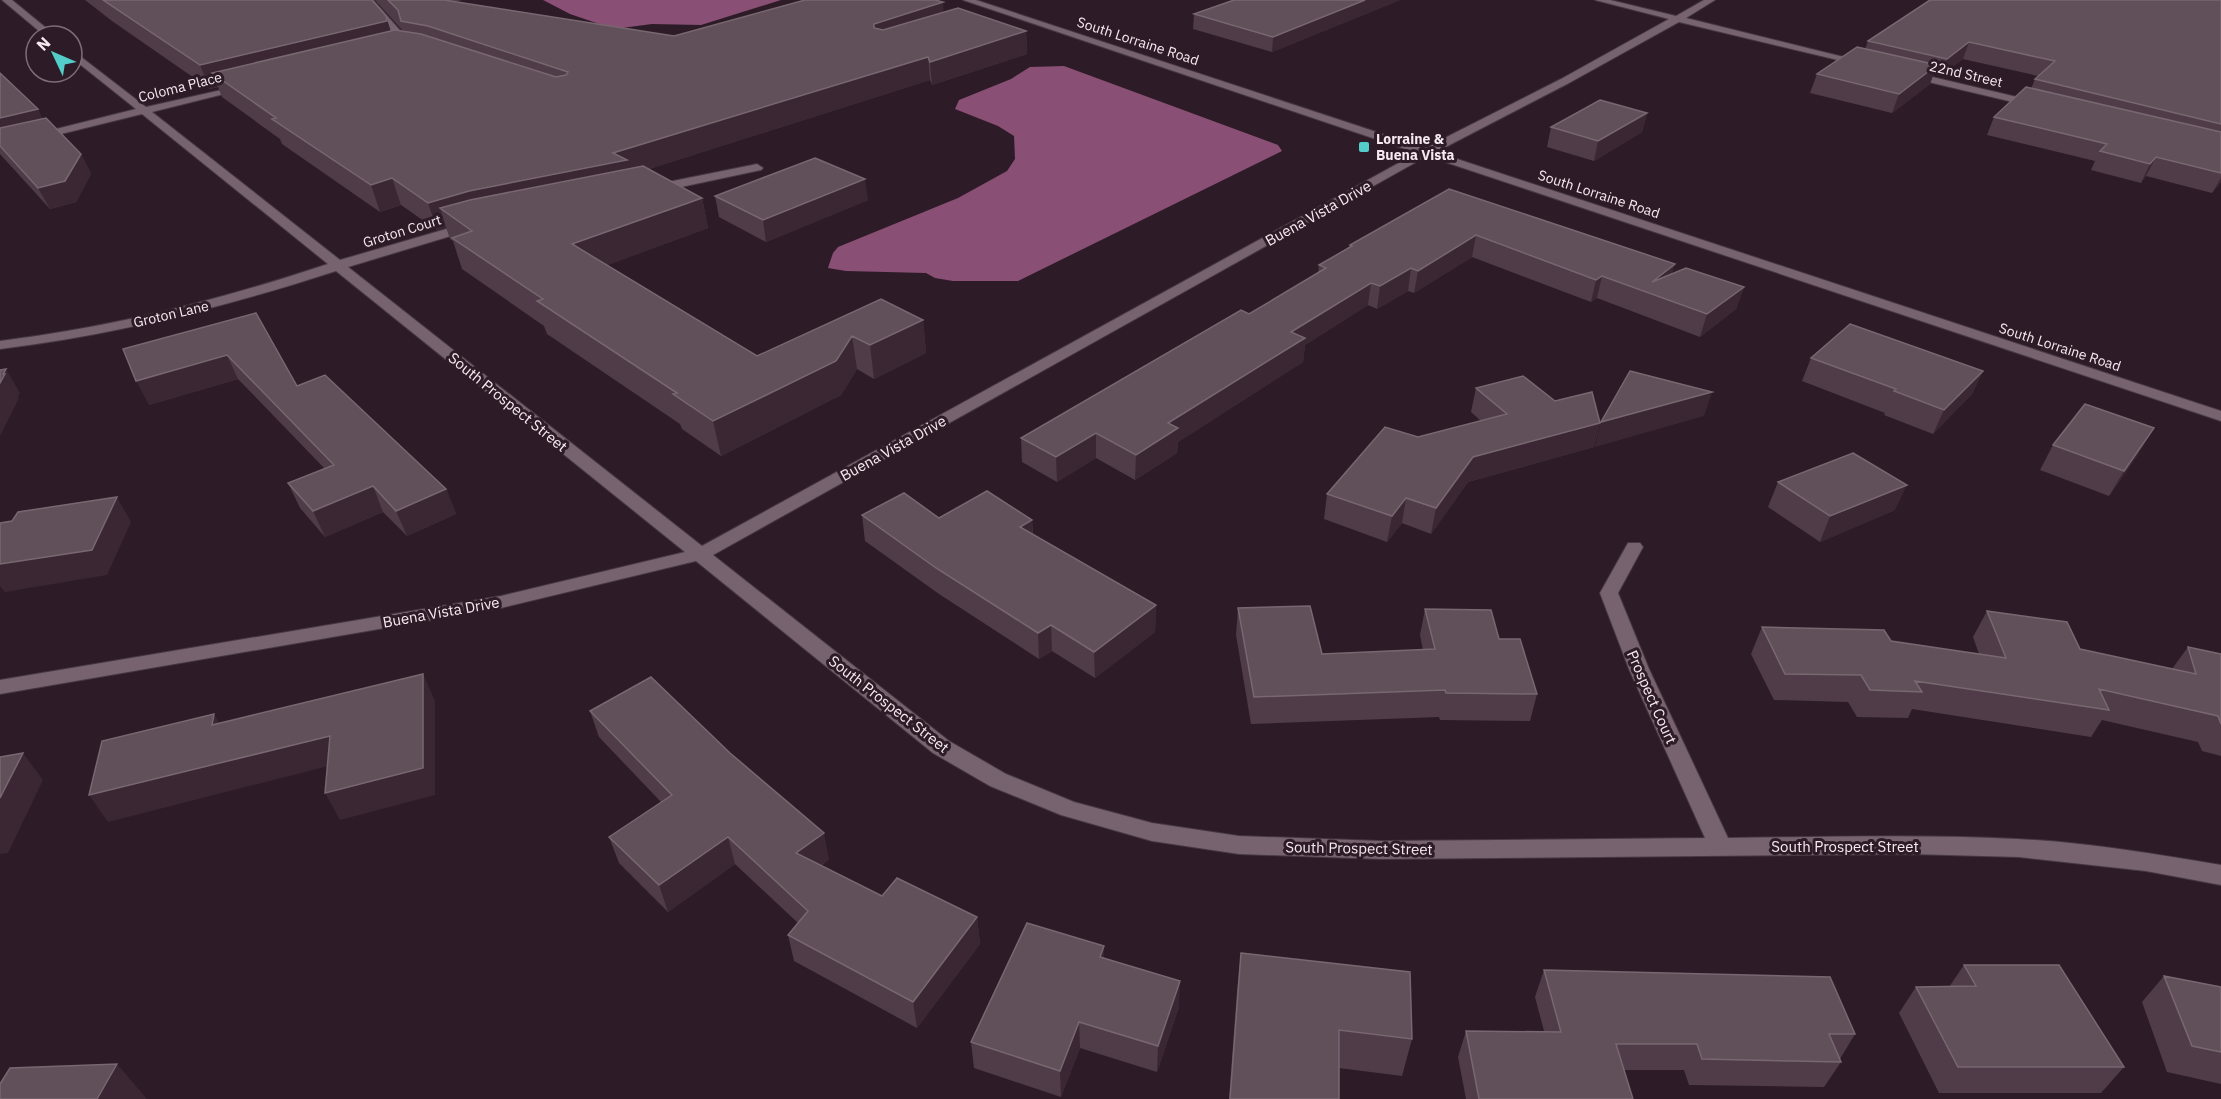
<svg xmlns="http://www.w3.org/2000/svg" width="2221" height="1099" font-family="'IBM Plex Sans',sans-serif">
  <style>
    .water { fill: #8a4f75 }
    .lines { fill: none; stroke-linecap: round; stroke-linejoin: round }
    .minor-casing { stroke: #463840; stroke-width: 2 }
    .minor { fill: #77626f; fill-rule: evenodd }
    .wall { fill: #4f3c48 }
    .shaded-wall { fill: #3a2733 }
    .building { fill: #614f5a; stroke: #786771; stroke-width: 1.5 }
    .poi-dot { fill: #53cdc9; stroke: #2d1c27; stroke-width: 2 }
    .labels { text-anchor: middle; dominant-baseline: central; stroke-width: 6; stroke-linejoin: round; paint-order: stroke }
    .far-street-label { font-size: 14px; fill: #f6e9f0; stroke: #2d1c27 }
    .far-poi-label { font-size: 14px; font-weight: bold; fill: #f6e9f0; stroke: #2d1c27; text-anchor: start }
    .street-label { font-size: 15px; fill: #f6e9f0; stroke: #2d1c27 }
  </style>
  <rect width="100%" height="100%" fill="#2d1c27"/>
  <!-- water -->
  <path class="water" d="M543 0H781L701 25 652 24 614 29 570 14Z
    M1064 66 1278 145 1282 151 1018 281H953L935 278 926 273 846 271 828 268 833 253 838 247 958 198 1007 171 1015 159 1014 136 998 126 955 109 959 100 1011 79 1030 67Z"/>
  <g class="lines">
    <!-- minor casing -->
    <g class="minor-casing">
      <path id="minor" d="M2 0H12L56 36H45Z
        M364 0H373L405 36V49H399L395 37Z
        M963 0H976L1425 148 1561 79 1669 19 1595 0H1610L1676 16 1704 0H1715L1686 18 1868 63 1863 66 1679 22 1569 83 1436 152 2221 411V421L1427 156 713 555 949 741 1006 774 1074 802 1152 823 1239 836 1381 841 1705 838 1629 669 1600 593 1628 543H1640L1643 547 1618 593 1649 669 1728 838C1824 837 1921 834 2017 839 2085 842 2154 854 2221 865V885L2146 871 2019 857 1910 854 1381 859 1239 854 1152 841 1061 815 990 786 933 753 696 561 501 608 0 694V680L501 596 685 552 336 271C225 307 116 335 0 349V341C114 327 219 300 328 264L142 114 0 149V143L136 109 72 58V50L146 107 248 84V88L152 112 340 260 470 222 474 223 476 226 474 229 348 267 702 546 1417 153Z
        M1907 71 2042 103 2043 105 2038 108 1903 76 1902 74Z
        M757 164 763 168 761 170 653 193 647 189 653 185Z"/>
    </g>
    <!-- minor -->
    <use href="#minor" class="minor"/>
  </g>
  <!-- wall -->
  <path class="wall" d="M85 0H372L390 31H403L375 0H462L454 2 674 36 943 12 1026 31 1027 54 932 85 930 80 649 169 702 198 708 228 607 265 757 356 923 320 926 353 874 379 857 369 841 395 721 456 682 429 680 424 547 334 544 326 462 269 453 241 450 239 446 227 437 230 401 205 380 212 282 144 280 139 222 97 218 87 210 89 112 21Z
    M1400 0 1272 52 1193 29 1194 14Z
    M2221 0V182L2212 193 2146 176 2141 183 2091 170 2095 161 1987 135 1994 117 2031 89 2035 79 2038 76 1963 59 1940 76 1933 74 1930 84 1892 113 1810 93 1817 74 1865 49 1868 41Z
    M0 73 38 109 42 119 81 154 91 174 76 202 50 209 0 154Z
    M1647 113 1642 132 1594 161 1547 147 1551 127Z
    M1449 189 1672 274 1744 287 1736 309 1700 337 1597 298 1591 302 1472 257 1414 293 1408 291 1377 309 1368 305 1305 345 1303 362 1178 442 1177 453 1135 480 1096 458 1057 482 1022 462 1021 438 1249 314 1318 273 1319 265 1349 247 1350 245Z
    M715 196 868 200 766 242 719 217Z
    M256 313 297 386 446 489 456 514 407 536 383 512 325 537 300 508 288 483 325 469 238 379 149 405Z
    M1811 358 1983 371 1972 394 1933 434 1884 415 1885 413 1802 381Z
    M1476 388 1555 401 1600 423 1594 447 1468 482 1431 534 1402 523 1387 542 1324 519 1327 494 1418 437 1481 421 1471 412Z
    M2053 445 2139 453 2109 496 2040 470Z
    M1778 482 1895 510 1820 542 1768 507Z
    M862 515 1032 520 1033 534 1156 605 1155 632 1095 678 1052 651 1039 659 939 594 865 541Z
    M1238 608 1322 654 1423 650 1420 635 1425 609 1499 639 1537 694 1530 721 1440 720 1439 717 1251 724 1236 635Z
    M1987 611 2080 649 2172 669 2188 647 2221 654V756L2202 751 2198 742 2102 720 2091 737 1912 709 1908 718 1857 717 1848 702 1774 700 1751 654 1762 627 1891 641 1979 654 1973 637Z
    M590 711 829 859 821 866 882 896 977 917 980 944 917 1028 794 961 788 935 798 923 735 864 668 912 619 863 609 837 661 802 599 737Z
    M1241 953 1412 1039 1402 1076 1339 1068V1099H1229L1237 991Z
    M1104 958 1179 1007 1157 1072 1080 1048 1061 1097 974 1068 971 1042Z
    M1964 965 2124 1067 2101 1093H1939L1899 1013 1916 987H1949Z
    M1544 970 1855 1034 1840 1059 1841 1062 1824 1087 1689 1085 1684 1070H1624L1633 1099H1466L1458 1057 1466 1031H1544L1535 997Z
    M2164 976 2221 987V1084L2167 1072 2142 1002Z"/>
  <!-- shaded-wall -->
  <path class="shaded-wall" d="M1365 0H1400L1272 52 1273 37Z
    M943 2 944 24 876 51 874 24Z
    M386 16 393 38 212 73 218 87 210 89 200 65Z
    M1026 31 1027 54 932 85 930 62Z
    M1969 42 1963 59 1940 76 1947 59Z
    M928 57 930 80 630 175 440 208 446 227 437 230 428 203 613 153Z
    M1937 65 1930 84 1892 113 1899 94Z
    M38 109 47 129 0 141V118Z
    M1647 113 1642 132 1594 161 1598 141Z
    M81 154 91 174 76 202 50 209 38 188Z
    M2156 157 2146 176 2141 183 2150 164Z
    M392 178 401 205 380 212 371 185Z
    M2221 178V182L2212 193Z
    M865 179 868 200 766 242 763 220Z
    M702 198 708 228 581 275 572 244Z
    M1476 235 1472 257 1414 293 1418 271Z
    M1675 264 1668 286 1652 282Z
    M1411 268 1408 291 1377 309 1380 286Z
    M1602 276 1597 298 1591 302 1596 280Z
    M1371 283 1368 305 1305 345 1303 362 1178 442 1177 453 1135 480 1136 455 1168 423 1291 332Z
    M1744 287 1736 309 1700 337 1707 314Z
    M923 320 926 353 874 379 870 345Z
    M852 336 857 369 841 395 721 456 713 421Z
    M227 355 238 379 149 405 136 381Z
    M6 369 20 393 18 397 19 398 0 436V383Z
    M1983 371 1972 394 1933 434 1944 410Z
    M1712 392 1704 416 1595 447 1601 422Z
    M1600 423 1594 447 1468 482 1431 534 1436 508 1473 457Z
    M2154 428 2139 453 2109 496 2124 471Z
    M1096 433V458L1057 482 1056 457Z
    M1907 485 1895 510 1820 542 1830 516Z
    M373 486 383 512 325 537 313 511Z
    M446 489 456 514 407 536 396 511Z
    M117 497 131 522 107 575 5 592 0 586V564Z
    M1406 498 1402 523 1387 542 1392 516Z
    M1032 520 1033 545 1020 527Z
    M1156 605 1155 632 1095 678 1094 652Z
    M1051 625 1052 651 1039 659 1038 633Z
    M423 674 435 701V795L340 820 325 793Z
    M214 714 230 741 212 725Z
    M330 736 344 762 108 822 89 795Z
    M23 753 43 780 8 853 0 854V798Z
    M824 833 829 859 802 880 796 853Z
    M728 837 735 864 668 912 659 885Z
    M977 917 980 944 917 1028 913 1002Z
    M1104 946V972L1100 957Z
    M1180 981 1179 1007 1157 1072 1158 1046Z
    M1079 1022 1080 1048 1061 1097 1060 1071Z
    M117 1064 147 1099H97Z"/>
  <!-- building -->
  <path class="building" d="M103 0H372L386 16 387 21 200 65Z
    M388 0H444L674 36 805 0H935L943 2 874 24V28L883 30 958 8 1026 31 930 62 928 57 613 153 627 160 469 191 428 203 392 178 371 185 272 119 276 118 212 73 395 30 421 34 556 77 566 75 568 72 428 26 401 21 398 10Z
    M1234 0H1365L1273 37 1194 14Z
    M1930 0H2221V124L2035 79 2055 61 1969 42 1947 59 1868 41Z
    M1857 47 1937 65 1899 94 1817 74Z
    M0 73 38 109 0 118Z
    M2026 87 2221 132V173L2156 157 2150 164 2100 151 2107 144 1994 117Z
    M1600 100 1647 113 1598 141 1551 127Z
    M46 118 81 154 65 181 38 188 0 146V128Z
    M815 158 865 179 763 220 715 196Z
    M643 166 702 198 572 244 757 356 881 299 923 320 870 345 852 336 836 361 713 421 673 394 677 393 537 301 543 299 452 238 472 231 440 208 470 200Z
    M1449 189 1675 264 1652 282 1686 268 1744 287 1707 314 1602 276 1596 280 1476 235 1418 271 1411 268 1380 286 1371 283 1291 332 1305 338 1168 423 1178 428 1136 455 1096 433 1056 457 1021 438 1241 310 1249 314 1326 268 1319 265 1352 246 1350 245Z
    M256 313 297 386 325 375 446 489 396 511 373 486 313 511 288 483 334 465 227 355 136 381 123 349Z
    M1850 324 1983 371 1944 410 1894 391 1896 389 1811 358Z
    M6 369 3 374H5L0 383V370Z
    M1630 371 1712 392 1601 422Z
    M1523 376 1555 401 1592 392 1600 423 1473 457 1436 508 1406 498 1392 516 1327 494 1385 427 1418 437 1507 414 1476 388Z
    M2085 404 2154 428 2124 471 2053 445Z
    M1853 453 1907 485 1830 516 1778 482Z
    M987 491 1032 520 1020 527 1156 605 1094 652 1051 625 1038 633 936 568 862 515 904 493 939 518Z
    M117 497 92 550 0 564V523L12 521 18 512Z
    M1310 606 1322 654 1435 649 1425 609 1491 610 1499 639H1520L1537 694 1446 693 1445 690 1254 697 1238 608Z
    M1987 611 2067 622 2080 649 2196 674 2188 647 2221 654V724L2218 716 2099 689 2109 710 1915 681 1922 692 1870 690 1861 675 1785 674 1762 627 1884 630 1891 641 2006 658Z
    M423 674V768L325 793 330 736 89 795 102 741 214 714 212 725Z
    M651 677 730 753 824 833 796 853 882 896 897 878 977 917 913 1002 788 935 808 911 728 837 659 885 609 837 672 795 590 711Z
    M23 753 0 798V757Z
    M1027 923 1104 946 1100 957 1180 981 1158 1046 1079 1022 1060 1071 971 1042Z
    M1241 953 1410 972 1412 1039 1339 1030V1099H1230Z
    M1964 965H2059L2124 1067H1958L1916 987 1976 986Z
    M1544 970 1830 977 1855 1034H1829L1841 1062 1702 1059 1697 1044H1616L1633 1099H1479L1466 1031 1561 1032Z
    M2164 976 2221 987V1052L2192 1046Z
    M117 1064 97 1099H0V1084L10 1068Z"/>
  <!-- markers -->
  <rect class="poi-dot" x="1358" y="141" width="12" height="12" rx="3"/>
  <g class="labels">
    <!-- far-street labels -->
    <g class="far-street-label">
      <text transform="translate(1138 41) rotate(18)">South Lorraine Road</text>
      <text transform="translate(1966 74) rotate(13)">22nd Street</text>
      <text transform="translate(180 87) rotate(-14)">Coloma Place</text>
      <text transform="translate(1599 194) rotate(18)">South Lorraine Road</text>
      <text transform="translate(402 231) rotate(-17)">Groton Court</text>
      <text transform="translate(171 314) rotate(-13)">Groton Lane</text>
      <text transform="translate(2060 347) rotate(18)">South Lorraine Road</text>
    </g>
    <!-- far-poi labels -->
    <g class="far-poi-label">
      <text x="1376" y="139">Lorraine &amp;<tspan x="1376" dy="16">Buena Vista</tspan></text>
    </g>
    <!-- street labels -->
    <g class="street-label">
      <text transform="translate(1318 213) rotate(-29)">Buena Vista Drive</text>
      <text transform="translate(508 402) rotate(39)">South Prospect Street</text>
      <text transform="translate(893 448) rotate(-29)">Buena Vista Drive</text>
      <text transform="translate(441 612) rotate(-10)">Buena Vista Drive</text>
      <text transform="translate(1652 697) rotate(66)">Prospect Court</text>
      <text transform="translate(889 704) rotate(38)">South Prospect Street</text>
      <text x="1845" y="846">South Prospect Street</text>
      <text transform="translate(1359 848) rotate(1)">South Prospect Street</text>
    </g>
  </g>
  <!-- north arrow -->
  <g transform="translate(54 54) rotate(314)"><circle r="28" fill="#2d1c27" stroke="#7d6e77" stroke-width="1.5"/>
  <path d="M0-4.5L10 22L0 15L-10 22Z" fill="#53cdc9"/>
  <text y="-9" font-size="16" font-weight="bold" text-anchor="middle" fill="#f6e9f0">N</text>
  </g>
</svg>
